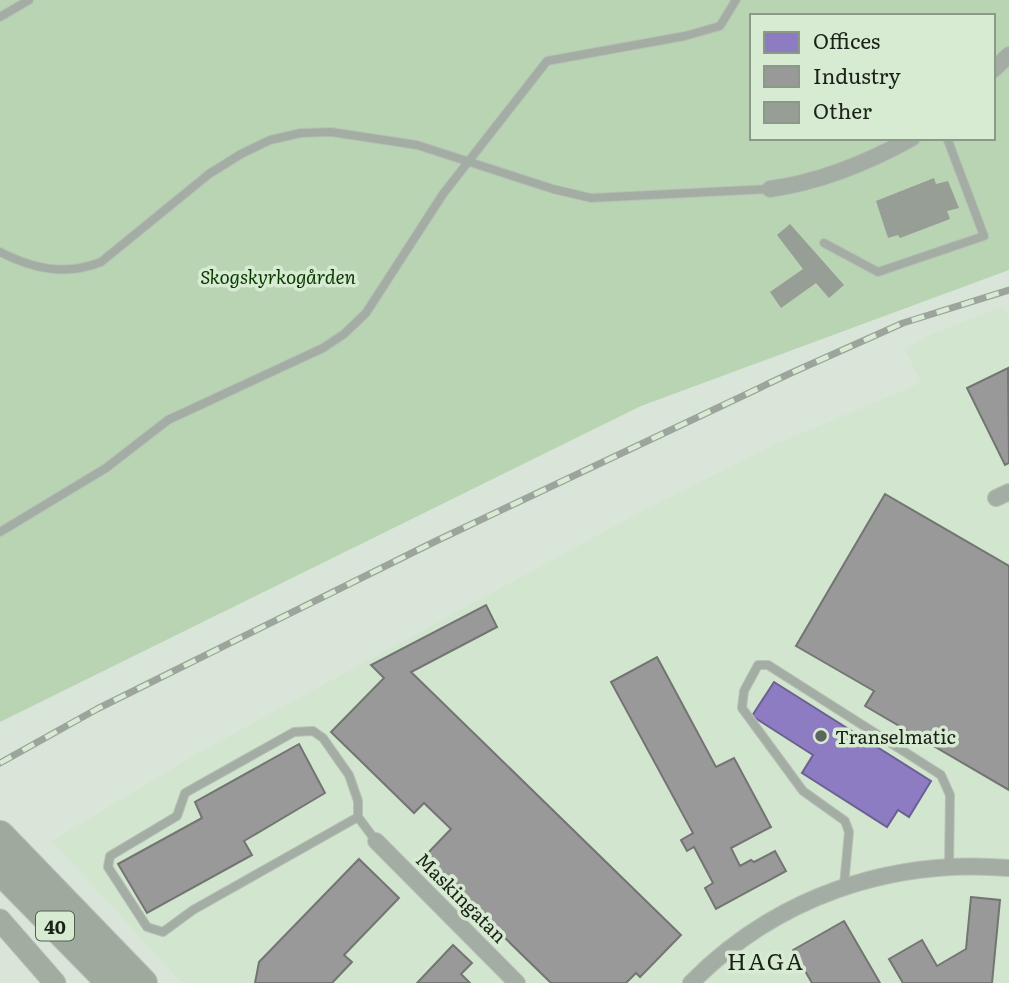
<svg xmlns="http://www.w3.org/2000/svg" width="1009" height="983" font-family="Literata,serif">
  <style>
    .built { fill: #d2e5cf }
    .green { fill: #b8d4b3; fill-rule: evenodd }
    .offices { fill: #8e7cc3; stroke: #6b6190; stroke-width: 2 }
    .industry { fill: #999; stroke: #737572; stroke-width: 2 }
    .building { fill: #969e95 }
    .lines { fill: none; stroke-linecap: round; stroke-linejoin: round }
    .lane-casing { stroke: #b8c1b7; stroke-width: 10 }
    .street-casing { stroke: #b8c1b7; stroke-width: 18 }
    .secondary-casing { stroke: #b8c1b7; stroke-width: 23 }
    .highway-casing { stroke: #b8c1b7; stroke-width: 30 }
    .lane { stroke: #a4ada3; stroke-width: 8 }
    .street { stroke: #a4ada3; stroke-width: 16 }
    .secondary { stroke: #a3aca1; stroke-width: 21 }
    .highway { stroke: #9eaa9e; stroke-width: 28 }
    .rail-casing { stroke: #9da49c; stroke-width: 7 }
    .rail { stroke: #d7ebd3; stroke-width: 4.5; stroke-dasharray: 13; stroke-linecap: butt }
    .poi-dot { fill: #5d665c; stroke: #d7ebd3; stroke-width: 2.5 }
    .labels { text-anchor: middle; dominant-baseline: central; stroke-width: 7; stroke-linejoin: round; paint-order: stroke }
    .shield { fill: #d7ebd3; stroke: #535e50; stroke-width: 2 }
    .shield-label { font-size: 18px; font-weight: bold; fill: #1a2118 }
    .park-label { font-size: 19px; font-style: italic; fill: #0a3900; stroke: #d7ebd3 }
    .poi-label { font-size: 19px; fill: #1a2118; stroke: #d7ebd3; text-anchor: start }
    .street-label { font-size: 19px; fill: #1a2118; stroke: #d7ebd3 }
    .quarter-label { font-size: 23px; letter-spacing: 2px; fill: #1a2118; stroke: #d7ebd3 }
  </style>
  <rect width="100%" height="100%" fill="#dae5d9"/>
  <!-- built -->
  <path class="built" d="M1002 306 1009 318V983H182L52 841 200 752 635 515 776 444 921 383 905 349 930 335Z"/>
  <!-- green -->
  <path class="green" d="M0 0H1009V270L641 406 0 722ZM752 16H993V138H752Z"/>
  <!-- offices -->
  <path class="offices" d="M774 682 931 781 909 817 898 810 887 827 802 773 813 755 752 716Z"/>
  <!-- industry -->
  <path class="industry" d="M1008 368 1009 463 1005 465 967 388Z
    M885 494 1009 566V790L865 706 874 691 796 646Z
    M486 605 497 627 411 672 681 935 640 977 636 973 626 983H551L423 858 451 829 424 803 414 813 331 732 384 678 371 665Z
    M657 657 716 767 734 758 771 827 731 848 740 866 751 860 754 862 775 851 786 871 716 909 705 888 713 883 694 847 687 851 681 840 693 833 611 682Z
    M299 744 325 793 244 841 252 855 147 913 118 864 202 818 195 802Z
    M359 859 399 898 344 955 352 962 332 983H255L259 962Z
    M971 897 1000 900 992 983H903L889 959 922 940 937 966 966 949Z
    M844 921 880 983H812L793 950Z
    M453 945 472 963 461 974 470 983H417Z"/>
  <!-- building -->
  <path class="building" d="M934 178 936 184 948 181 959 208 947 211 950 219 900 238 898 235 888 238 876 201Z
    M790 224 844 285 829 298 816 283 781 308 770 292 803 269 777 235Z"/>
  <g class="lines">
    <!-- lane casing -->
    <g class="lane-casing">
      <path id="lane" d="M0 17 29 0
        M824 243 878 272 984 236 947 138
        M0 252C33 269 65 276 101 262L209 174 241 154 270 140 301 133 331 132 417 145 553 189 591 198 770 189
        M0 532 106 468 168 420 323 348 344 334 366 313 443 194 547 61 685 36 720 26 736 0
        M358 817 193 910 163 932 147 927 108 867 110 856 177 816 185 793 294 732 313 731 323 738 349 775 358 801V817L376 841
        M844 885 849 832 845 821 803 791 742 708 744 691 758 665H768L941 775 950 795 949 866"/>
    </g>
    <!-- street casing -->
    <g class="street-casing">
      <path id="street" d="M993 70 1009 55
        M770 189C821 182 867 163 912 138
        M996 498 1009 492
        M376 841 517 983
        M691 983C776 897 890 858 1009 868"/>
    </g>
    <!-- secondary casing -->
    <g class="secondary-casing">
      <path id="secondary" d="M0 920 55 983"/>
    </g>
    <!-- highway casing -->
    <g class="highway-casing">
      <path id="highway" d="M0 835 143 983
        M0 870 111 983"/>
    </g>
    <!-- lane -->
    <use href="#lane" class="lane"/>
    <!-- street -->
    <use href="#street" class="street"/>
    <!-- secondary -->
    <use href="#secondary" class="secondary"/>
    <!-- highway -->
    <use href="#highway" class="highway"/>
    <!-- rail casing -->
    <g class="rail-casing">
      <path id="rail" d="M0 763 97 709 436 541 791 373 903 323 1009 290"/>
    </g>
    <!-- rail -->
    <use href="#rail" class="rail"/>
  </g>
  <!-- markers -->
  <circle class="poi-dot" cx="821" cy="736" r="7"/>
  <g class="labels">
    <!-- shield labels -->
    <rect class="shield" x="36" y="911.5" width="38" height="29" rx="5"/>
    <g class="shield-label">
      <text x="55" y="926">40</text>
    </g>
    <!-- park labels -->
    <g class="park-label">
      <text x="278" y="276">Skogskyrkogården</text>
    </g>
    <!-- poi labels -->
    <g class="poi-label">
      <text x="835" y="736">Transelmatic</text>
    </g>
    <!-- street labels -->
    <g class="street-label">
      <text transform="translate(462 897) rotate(45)">Maskingatan</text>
    </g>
    <!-- quarter labels -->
    <g class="quarter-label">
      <text x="766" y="960">HAGA</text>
    </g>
  </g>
  <!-- legend -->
  <rect x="750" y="14" width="245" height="126" fill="#d7ebd3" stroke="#8b9a88" stroke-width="2"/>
  <rect x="764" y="32" width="35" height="21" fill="#8e7cc3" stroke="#8b9a88" stroke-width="2"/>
  <text x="813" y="49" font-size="21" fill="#1a2118">Offices</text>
  <rect x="764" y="66" width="35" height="21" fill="#999999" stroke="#8b9a88" stroke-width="2"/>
  <text x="813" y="84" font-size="21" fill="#1a2118">Industry</text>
  <rect x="764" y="102" width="35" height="21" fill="#969e95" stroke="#8b9a88" stroke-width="2"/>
  <text x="813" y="119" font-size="21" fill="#1a2118">Other</text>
</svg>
